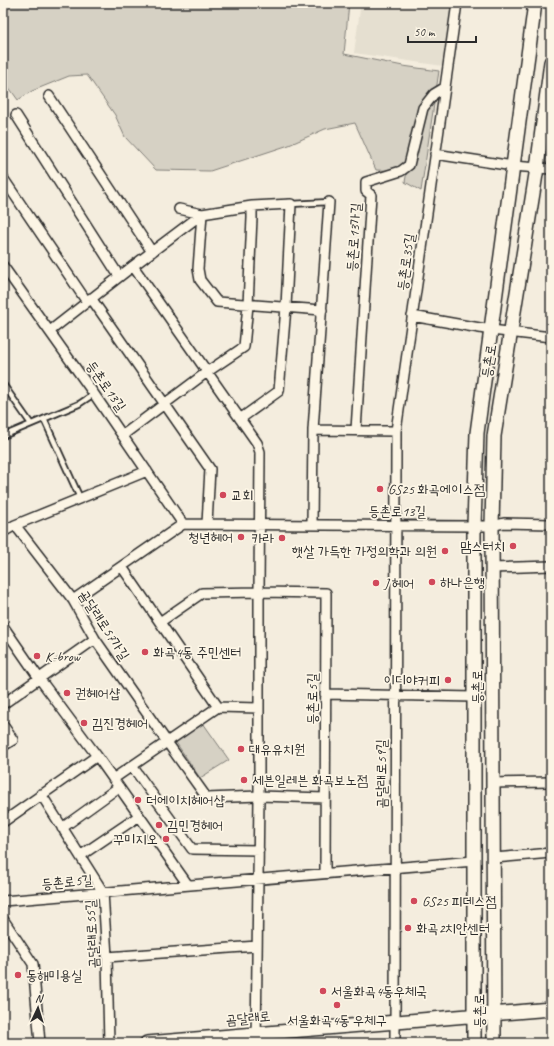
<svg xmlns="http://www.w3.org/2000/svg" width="554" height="1046" font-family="Caveat,'Poor Story',sans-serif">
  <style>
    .built { fill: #e5dfd0 }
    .green { fill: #d6d1c4; stroke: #807e78 }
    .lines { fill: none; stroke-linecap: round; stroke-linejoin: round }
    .lane-casing { stroke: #2b2b2b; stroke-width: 8 }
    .street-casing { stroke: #2b2b2b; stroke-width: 12 }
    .secondary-casing { stroke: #2b2b2b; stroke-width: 16 }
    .lane { stroke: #fcf5e5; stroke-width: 4.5 }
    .street { stroke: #fcf5e5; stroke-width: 9 }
    .secondary { stroke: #fcf5e5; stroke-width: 13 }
    .poi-dot { fill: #d1495b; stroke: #fcf5e5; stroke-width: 1.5 }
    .labels { text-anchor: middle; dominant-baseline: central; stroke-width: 3.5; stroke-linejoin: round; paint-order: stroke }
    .street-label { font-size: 14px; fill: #2b2b2b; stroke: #fcf5e5 }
    .poi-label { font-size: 14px; fill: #2b2b2b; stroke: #fcf5e5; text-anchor: start }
  </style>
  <rect width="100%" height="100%" fill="#f4edde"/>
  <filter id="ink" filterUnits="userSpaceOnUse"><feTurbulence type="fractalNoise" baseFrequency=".025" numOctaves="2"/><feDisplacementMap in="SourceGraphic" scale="8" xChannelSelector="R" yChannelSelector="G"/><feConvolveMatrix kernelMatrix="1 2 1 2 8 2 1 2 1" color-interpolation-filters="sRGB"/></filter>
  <g filter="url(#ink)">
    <!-- built -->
    <path class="built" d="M361 3H452L443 66 354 53Z"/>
    <!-- green -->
    <path class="green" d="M3 3H349L344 54 403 66 439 71 421 191 405 182 407 171 376 170 355 123 325 129 289 145 210 171 156 170 125 137 115 115 87 75 69 76 32 91 18 100 8 86 3 89Z
      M203 723 229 760 200 778 175 741Z"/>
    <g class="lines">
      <!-- lane casing -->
      <g class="lane-casing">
        <path id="lane" d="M291 204 329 202
          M3 384 31 424
          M44 419 80 498
          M3 436 79 404 94 394"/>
      </g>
      <!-- street casing -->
      <g class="street-casing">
        <path id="street" d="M49 96 152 252
          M16 115 119 276
          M435 154 513 166 551 169
          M3 178 87 302
          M179 209 202 214 198 269 200 280 217 302 322 310
          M3 266 94 394 183 524 474 526H492L504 523 551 524
          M133 266 257 443 260 452 259 592V796L256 1043
          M91 298 210 469 207 524
          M412 316 491 330 551 337
          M50 331 133 266 202 214 252 206 291 204 286 307 279 391 240 419
          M313 430 396 431
          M356 430 371 195 366 191V182L401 171 409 165 423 108 434 94 444 88
          M123 435 207 372 244 347 248 305 252 218V206
          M15 525 73 600 95 639 167 742 207 798 259 796 325 798
          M312 525 313 430 329 202
          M3 532 15 525 147 471
          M122 567 218 707 259 708
          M492 568 551 566
          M73 600 183 524
          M160 622 202 593 259 592 326 593 325 873
          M3 626 39 678 97 756 188 885
          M325 694 474 697
          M3 704 95 639
          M3 725 13 740 3 746
          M132 766 192 849 259 850
          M113 779 218 707
          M493 783 551 782
          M41 794 103 892 107 957 109 1043
          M3 822 97 756
          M62 828 119 787
          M80 856 139 816
          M494 858 551 853
          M3 901 474 861
          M3 919 33 964 40 1043
          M107 957 257 946
          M395 1043 396 431 457 3"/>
      </g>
      <!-- secondary casing -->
      <g class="secondary-casing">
        <path id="secondary" d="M147 1043 551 1009
          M474 1043V526L477 433 535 3
          M494 1043 492 526 494 436 537 168 551 62"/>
      </g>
      <!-- lane -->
      <use href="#lane" class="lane"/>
      <!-- street -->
      <use href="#street" class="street"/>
      <!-- secondary -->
      <use href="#secondary" class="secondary"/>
    </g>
  </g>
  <!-- markers -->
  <g class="poi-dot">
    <circle cx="380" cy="489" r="4"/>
    <circle cx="223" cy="495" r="4"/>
    <circle cx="241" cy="537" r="4"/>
    <circle cx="282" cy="538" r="4"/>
    <circle cx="513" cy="546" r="4"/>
    <circle cx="445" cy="551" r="4"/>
    <circle cx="432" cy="582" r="4"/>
    <circle cx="376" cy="583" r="4"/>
    <circle cx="145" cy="652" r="4"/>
    <circle cx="37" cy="656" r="4"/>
    <circle cx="448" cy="680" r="4"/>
    <circle cx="67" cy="693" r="4"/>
    <circle cx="84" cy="723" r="4"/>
    <circle cx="241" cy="749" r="4"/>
    <circle cx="244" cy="780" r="4"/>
    <circle cx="138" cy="800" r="4"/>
    <circle cx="159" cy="825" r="4"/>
    <circle cx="166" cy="839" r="4"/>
    <circle cx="414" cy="901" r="4"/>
    <circle cx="408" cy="928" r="4"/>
    <circle cx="18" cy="975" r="4"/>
    <circle cx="323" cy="991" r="4"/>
    <circle cx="337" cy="1005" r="4"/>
  </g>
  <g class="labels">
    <!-- street labels -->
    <g class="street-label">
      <text transform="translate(354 237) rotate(-86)">등촌로13가길</text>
      <text transform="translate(406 262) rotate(-82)">등촌로35길</text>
      <text transform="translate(489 361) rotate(-81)">등촌로</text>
      <text transform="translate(106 386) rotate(55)">등촌로13길</text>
      <text x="397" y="511">등촌로13길</text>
      <text transform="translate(104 625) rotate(57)">곰달래로57가길</text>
      <text transform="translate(477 687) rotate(-90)">등촌로</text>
      <text transform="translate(312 699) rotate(-90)">등촌로5길</text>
      <text transform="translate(381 774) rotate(-90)">곰달래로59길</text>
      <text transform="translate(67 882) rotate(-5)">등촌로5길</text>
      <text transform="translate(92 934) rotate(-93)">곰달래로55길</text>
      <text transform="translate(479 1011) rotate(-90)">등촌로</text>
      <text transform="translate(248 1018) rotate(-5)">곰달래로</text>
    </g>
    <!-- poi labels -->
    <g class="poi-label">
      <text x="388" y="489">GS25 화곡에이스점</text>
      <text x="231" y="495">교회</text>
      <text x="233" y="537" text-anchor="end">청년헤어</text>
      <text x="274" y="538" text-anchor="end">카라</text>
      <text x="505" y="546" text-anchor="end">맘스터치</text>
      <text x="437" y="551" text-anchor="end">햇살 가득한 가정의학과 의원</text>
      <text x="440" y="582">하나은행</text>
      <text x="384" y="583">J 헤어</text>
      <text x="153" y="652">화곡4동 주민센터</text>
      <text x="45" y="656">K-brow</text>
      <text x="440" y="680" text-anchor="end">이디야커피</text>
      <text x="75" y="693">권헤어샵</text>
      <text x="92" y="723">김진경헤어</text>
      <text x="249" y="749">대유유치원</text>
      <text x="252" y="780">세븐일레븐 화곡보노점</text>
      <text x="146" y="800">더에이치헤어샵</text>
      <text x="167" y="825">김민경헤어</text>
      <text x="158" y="839" text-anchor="end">꾸미지오</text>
      <text x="422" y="901">GS25 피데스점</text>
      <text x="416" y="928">화곡2치안센터</text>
      <text x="26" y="975">동해미용실</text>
      <text x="331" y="991">서울화곡4동우체국</text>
      <text x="337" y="1020" text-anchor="middle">서울화곡4동 우체구</text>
    </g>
  </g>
  <!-- margin -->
  <rect width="554" height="1046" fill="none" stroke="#fcf5e5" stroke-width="16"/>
  <rect x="8" y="8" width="538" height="1030" fill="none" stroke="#2b2b2b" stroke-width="1.5" filter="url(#ink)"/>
  <!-- north arrow -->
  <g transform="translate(38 1008) rotate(4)" stroke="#fcf5e5" stroke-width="3" paint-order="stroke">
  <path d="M0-3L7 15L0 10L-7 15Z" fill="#2b2b2b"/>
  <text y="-6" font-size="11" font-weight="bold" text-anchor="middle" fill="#2b2b2b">N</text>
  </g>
  <!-- scale -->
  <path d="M408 36v6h68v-6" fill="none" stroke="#2b2b2b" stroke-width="2"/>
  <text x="414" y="36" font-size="12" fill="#2b2b2b" stroke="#fcf5e5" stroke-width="3" paint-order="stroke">50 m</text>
</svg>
